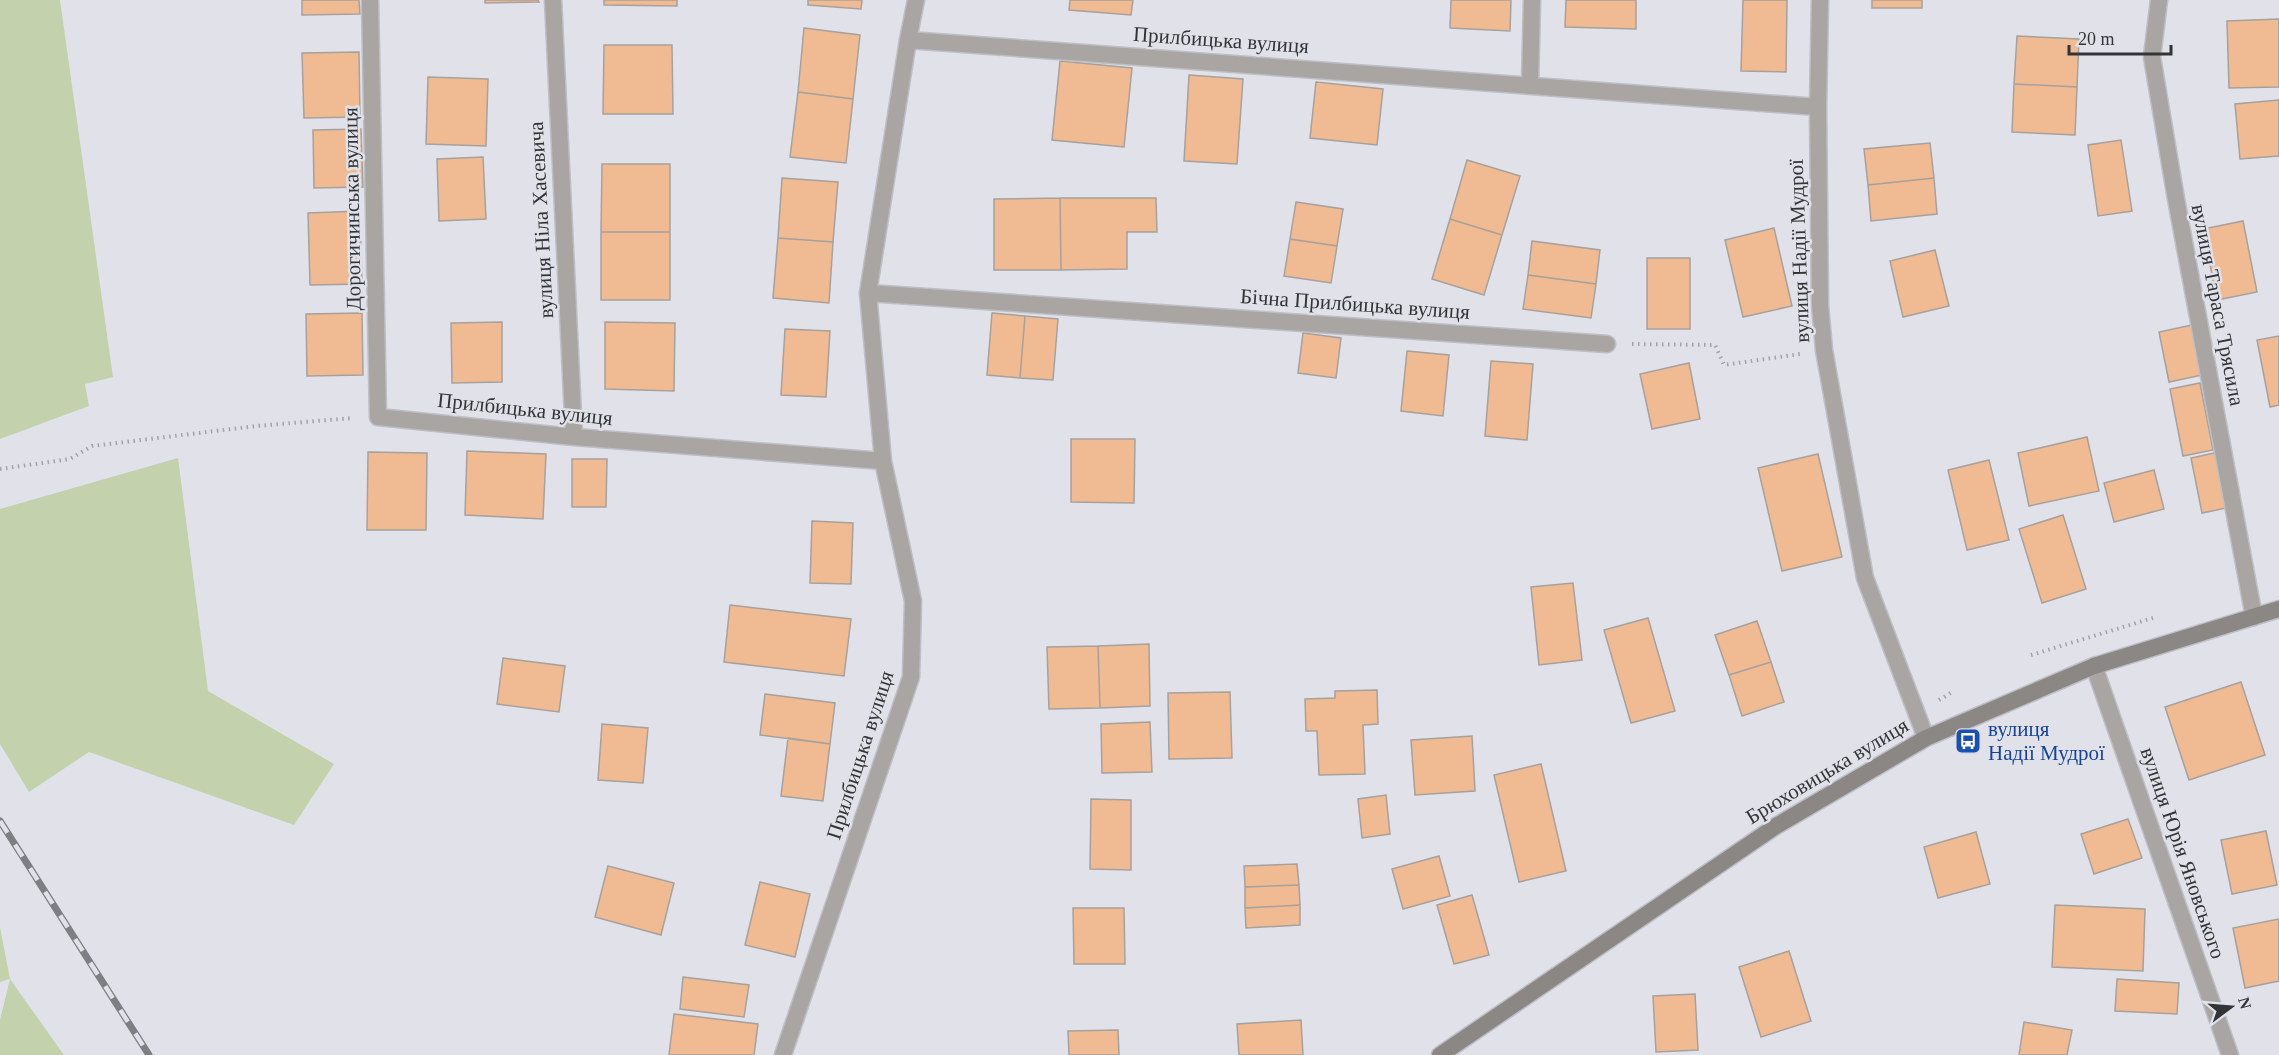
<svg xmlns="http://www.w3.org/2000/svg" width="2279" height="1055" font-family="'Times New Roman',serif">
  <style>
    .green { fill: #c3d2ac }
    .building { fill: #f0bb92; stroke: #a7a19d; stroke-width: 1.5 }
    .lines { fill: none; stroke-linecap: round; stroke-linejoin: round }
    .minor-casing { stroke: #bebfc5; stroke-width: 19 }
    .secondary-casing { stroke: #bebfc5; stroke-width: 19 }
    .path { stroke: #a2a3a8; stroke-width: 4; stroke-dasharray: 1.5 4.5; stroke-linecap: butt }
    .minor { stroke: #a8a5a3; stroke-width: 16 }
    .secondary { stroke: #8b8784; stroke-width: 16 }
    .rail-casing { stroke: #7e7f83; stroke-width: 7 }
    .rail { stroke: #e1e2e9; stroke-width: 4.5; stroke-dasharray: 14; stroke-linecap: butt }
    .labels { text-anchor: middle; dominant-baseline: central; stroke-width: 5; stroke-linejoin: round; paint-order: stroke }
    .street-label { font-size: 21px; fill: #333436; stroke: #e1e2e9 }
    .transit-label { font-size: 21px; fill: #164399; stroke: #e1e2e9; text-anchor: start }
  </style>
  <rect width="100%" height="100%" fill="#e1e2e9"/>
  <!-- green -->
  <path class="green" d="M0 0H60L113 377 85 384 89 406 0 439Z
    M178 458 208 691 334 764 294 825 89 752 29 792 0 744V509Z
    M0 927 10 979 64 1055H0V1020L10 979 0 982Z"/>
  <!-- building -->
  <path class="building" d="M302 0H359L360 14 302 15Z
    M485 0H538L539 2 485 3Z
    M604 0H677V6L604 5Z
    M808 0H862L861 9 808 5Z
    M1070 0H1133L1131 15 1069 10Z
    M1451 0H1511L1510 31 1450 28Z
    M1566 0H1636V29L1565 27Z
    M1743 0H1787L1786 72 1741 71Z
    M1872 0H1922V8H1872Z
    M2279 19V87L2229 88 2227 21Z
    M804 28 860 35 853 99 798 92Z
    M2017 36 2079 39 2077 87 2014 84Z
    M604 45H672L673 114H603Z
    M359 52 360 117 304 118 302 53Z
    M1060 61 1132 68 1124 147 1052 140Z
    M1189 75 1243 79 1237 164 1184 161Z
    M428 77 488 79 486 146 426 144Z
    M1316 82 1383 89 1377 145 1310 138Z
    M2014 84 2077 87 2075 135 2012 132Z
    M798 92 853 99 846 163 790 157Z
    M2279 100V156L2240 159 2235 104Z
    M361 129 363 187 314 188 313 130Z
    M2121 140 2132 211 2098 216 2088 145Z
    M1930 143 1934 178 1868 185 1864 149Z
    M483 157 486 219 439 221 437 159Z
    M1467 160 1520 176 1502 235 1450 219Z
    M602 164H670V232H601Z
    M782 178 838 182 833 242 778 238Z
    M1934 178 1937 214 1871 221 1868 185Z
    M1060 198 1061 270H994V199Z
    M1060 198H1156L1157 232H1127V269L1061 270Z
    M1296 202 1343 209 1337 246 1290 239Z
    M360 211 362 284 310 285 308 213Z
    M1450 219 1502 235 1484 295 1432 279Z
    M2243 221 2257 292 2217 300 2203 229Z
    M1774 228 1792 306 1743 317 1725 240Z
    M601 232H670V300H601Z
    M778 238 833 242 829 303 773 298Z
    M1290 239 1337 246 1331 283 1284 276Z
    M1532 241 1600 250 1596 284 1528 275Z
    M1935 250 1949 306 1903 317 1890 261Z
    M1647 258H1690V329H1647Z
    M1528 275 1596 284 1591 318 1523 309Z
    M362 313 363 375 307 376 306 314Z
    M992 313 1025 316 1020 378 987 375Z
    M1025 316 1058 319 1053 380 1020 378Z
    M502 322V382L452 383 451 323Z
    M605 322 675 323 674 391 605 389Z
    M2197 324 2207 374 2169 382 2159 332Z
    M785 329 830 331 826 397 781 395Z
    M1303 333 1341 338 1336 378 1298 373Z
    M2279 336V405L2270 407 2257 340Z
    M1407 351 1449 355 1443 416 1401 411Z
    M1491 361 1533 364 1527 440 1485 436Z
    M1689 363 1700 419 1652 429 1640 374Z
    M2200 383 2213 450 2183 456 2170 389Z
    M2087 437 2099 491 2029 506 2018 453Z
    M1071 439H1135L1134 503 1071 502Z
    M467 451 546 454 543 519 465 515Z
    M368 452 427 453 426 530H367Z
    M2219 452 2231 507 2202 513 2191 458Z
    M1818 454 1842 557 1782 571 1758 468Z
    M572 459H607L606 507H572Z
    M1989 460 2009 540 1967 550 1948 470Z
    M2154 470 2164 509 2114 522 2104 483Z
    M2063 515 2086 589 2042 603 2019 529Z
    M812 521 853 523 851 584 810 583Z
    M1573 583 1582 660 1539 665 1531 587Z
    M730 605 851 619 844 676 724 662Z
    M1648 618 1675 711 1631 723 1604 630Z
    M1757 621 1771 662 1729 675 1715 635Z
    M1149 644 1150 706 1100 708 1098 646Z
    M1098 646 1100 708 1049 709 1047 647Z
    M503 658 565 666 559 712 497 704Z
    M1771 662 1784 702 1742 716 1729 675Z
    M2241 682 2265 755 2189 780 2165 707Z
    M1377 690 1378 724 1363 725 1365 774 1319 775 1317 731H1306L1305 699 1335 698V691Z
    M1230 692 1232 758 1169 759 1168 693Z
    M765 694 835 703 830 744 760 735Z
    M1150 722 1152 772 1102 773 1101 724Z
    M602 724 648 728 643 783 598 780Z
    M1472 736 1475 791 1415 795 1411 740Z
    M788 738 830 744 823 801 781 796Z
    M1541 764 1566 871 1519 882 1494 775Z
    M1386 795 1390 834 1362 838 1358 799Z
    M1091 799 1131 800V870L1090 869Z
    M2128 819 2142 858 2094 874 2081 834Z
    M2266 831 2277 885 2232 894 2221 840Z
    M1976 832 1990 884 1938 898 1924 847Z
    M1439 856 1450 896 1403 909 1392 869Z
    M1297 864 1299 885 1245 887 1244 866Z
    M608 866 674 883 661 935 595 917Z
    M760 882 810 894 795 957 745 945Z
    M1299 885 1300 905 1245 908V887Z
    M1472 895 1489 955 1454 964 1437 905Z
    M1300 905V925L1246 928 1245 908Z
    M2055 905 2145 909 2143 971 2052 967Z
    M1073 908H1124L1125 964H1074Z
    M2279 919V981L2245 988 2233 928Z
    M1789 951 1811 1021 1761 1037 1739 967Z
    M683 977 749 985 744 1017 680 1009Z
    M2117 979 2179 983 2177 1014 2115 1011Z
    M1695 994 1698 1050 1656 1052 1653 996Z
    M674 1014 758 1024 754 1055H669Z
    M1301 1020 1303 1055H1239L1237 1024Z
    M2024 1022 2072 1030 2067 1055H2019Z
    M1118 1030 1119 1055H1069L1068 1031Z"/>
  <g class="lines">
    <!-- minor casing -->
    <g class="minor-casing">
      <path id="minor" d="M370 0 378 417 574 437 883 461
        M553 0 574 437
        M1820 0 1818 107 1820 305 1824 350 1865 578 1926 738
        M2159 0 2152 57 2176 199 2254 617
        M908 40 1818 107
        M1530 85 1532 0
        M868 293 1607 344
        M2094 666 2230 1055
        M783 1055 911 677 913 601 883 461 868 293 908 40 916 0"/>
    </g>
    <!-- secondary casing -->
    <g class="secondary-casing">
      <path id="secondary" d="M1440 1055 1776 826 1926 738 2094 666 2279 609"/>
    </g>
    <!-- path -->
    <path class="path" d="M1632 344 1715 345 1724 365 1800 354
      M0 469 70 459 92 446 256 426 353 418
      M2031 655 2156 617
      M1939 700 1954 691"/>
    <!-- minor -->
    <use href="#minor" class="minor"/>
    <!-- secondary -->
    <use href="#secondary" class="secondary"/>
    <!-- rail casing -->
    <g class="rail-casing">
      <path id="rail" d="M0 821 149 1055"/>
    </g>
    <!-- rail -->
    <use href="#rail" class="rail"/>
  </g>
  <!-- icons -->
  <defs>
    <g id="bus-square" transform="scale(1.35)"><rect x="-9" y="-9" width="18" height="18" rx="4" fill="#1a4fb4" stroke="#e1e2e9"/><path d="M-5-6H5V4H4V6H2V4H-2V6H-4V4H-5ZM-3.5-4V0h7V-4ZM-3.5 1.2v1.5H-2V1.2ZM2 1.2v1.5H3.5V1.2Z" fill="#fff"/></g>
  </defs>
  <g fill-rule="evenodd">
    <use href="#bus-square" x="1968" y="741"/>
  </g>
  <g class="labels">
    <!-- street labels -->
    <g class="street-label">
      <text transform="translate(1221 40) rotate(4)">Прилбицька вулиця</text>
      <text transform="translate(352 209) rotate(-91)">Дорогичинська вулиця</text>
      <text transform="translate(541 220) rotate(-93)">вулиця Ніла Хасевича</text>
      <text transform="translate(1799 251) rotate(-92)">вулиця Надії Мудрої</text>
      <text transform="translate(1355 304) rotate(4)">Бічна Прилбицька вулиця</text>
      <text transform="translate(2218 305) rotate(79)">вулиця Тараса Трясила</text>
      <text transform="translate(525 409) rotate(6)">Прилбицька вулиця</text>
      <text transform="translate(860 755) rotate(-72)">Прилбицька вулиця</text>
      <text transform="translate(1827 771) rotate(-31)">Брюховицька вулиця</text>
      <text transform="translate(2183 853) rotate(71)">вулиця Юрія Яновського</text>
    </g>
    <!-- transit labels -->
    <g class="transit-label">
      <text x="1988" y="729">вулиця<tspan x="1988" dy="24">Надії Мудрої</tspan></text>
    </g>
  </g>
  <!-- north arrow -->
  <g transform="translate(2231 1007) rotate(74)" stroke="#e1e2e9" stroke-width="4.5" paint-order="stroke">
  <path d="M0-4.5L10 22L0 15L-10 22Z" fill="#333436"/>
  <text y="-9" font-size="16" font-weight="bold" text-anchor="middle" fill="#333436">N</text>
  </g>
  <!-- scale -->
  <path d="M2069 45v9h102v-9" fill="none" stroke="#333436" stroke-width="3"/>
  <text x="2078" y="45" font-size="18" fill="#333436" stroke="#e1e2e9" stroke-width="4.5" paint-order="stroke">20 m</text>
</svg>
